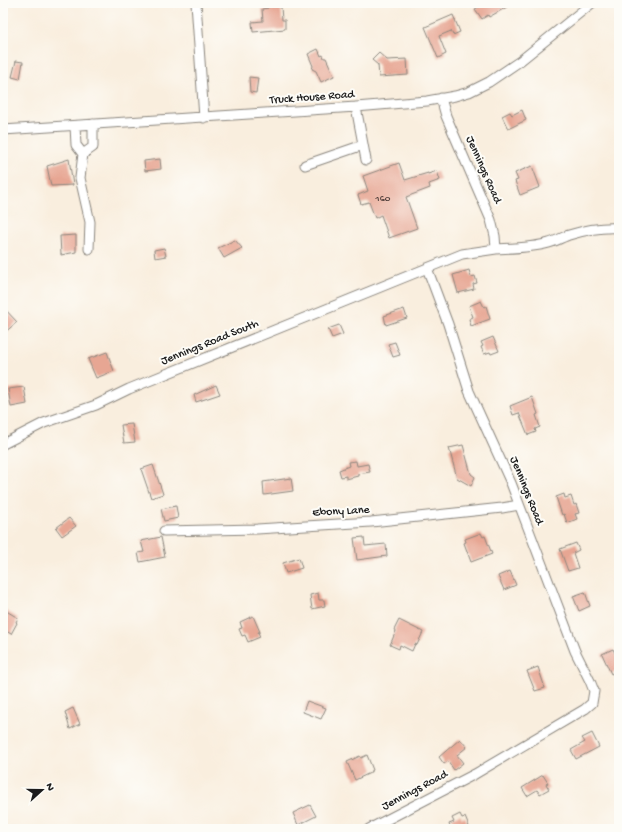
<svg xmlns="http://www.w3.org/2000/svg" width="622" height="832" font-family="'Gochi Hand',sans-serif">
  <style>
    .building { fill: #e7a693 }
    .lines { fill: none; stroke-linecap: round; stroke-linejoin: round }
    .minor-casing { stroke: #8a857d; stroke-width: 11 }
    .minor { stroke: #fff; stroke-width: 9 }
    .labels { text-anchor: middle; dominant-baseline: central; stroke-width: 4; stroke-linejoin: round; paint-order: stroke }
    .number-label { font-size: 10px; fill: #4f3e3a }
    .street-label { font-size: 12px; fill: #1c1c1c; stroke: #fdfcf7 }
  </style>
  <rect width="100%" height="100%" fill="#fdfcf7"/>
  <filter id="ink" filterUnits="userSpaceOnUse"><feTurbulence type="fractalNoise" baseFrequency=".025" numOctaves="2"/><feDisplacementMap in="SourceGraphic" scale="8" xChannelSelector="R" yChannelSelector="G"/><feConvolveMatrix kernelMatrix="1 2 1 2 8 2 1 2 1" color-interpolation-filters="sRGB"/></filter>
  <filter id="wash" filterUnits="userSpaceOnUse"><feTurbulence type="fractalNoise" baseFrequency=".012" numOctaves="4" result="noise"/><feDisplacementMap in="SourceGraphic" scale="16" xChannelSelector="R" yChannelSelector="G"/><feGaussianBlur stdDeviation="0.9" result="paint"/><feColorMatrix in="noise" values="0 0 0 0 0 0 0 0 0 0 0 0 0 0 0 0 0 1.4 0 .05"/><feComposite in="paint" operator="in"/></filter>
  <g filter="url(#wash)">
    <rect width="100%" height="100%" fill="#f9eede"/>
    <g id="blocks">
      <!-- building -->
      <path class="building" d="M268 3H278L279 7H281L282 20H285V29L253 32 252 22 263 21 262 9 268 8Z
        M486 3H514L489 17 488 15 482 19 475 9Z
        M453 15 460 32 453 35 451 31 439 36 446 54 438 58 425 27Z
        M318 49 321 56 323 55 324 58H326L334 76 321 82 316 71 312 69 313 66 308 54Z
        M379 53 387 60 407 59 408 75 379 77 378 65 372 60Z
        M16 61 23 62 20 79 12 77Z
        M249 77 258 78 256 93 250 92Z
        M522 110 526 120 508 129 502 116 510 112 512 115Z
        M69 159 73 185 51 186 47 166Z
        M160 159 161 169 145 171 144 161Z
        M399 163 405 180 428 173V174L437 171 440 180 429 184 430 188 406 197 417 228 389 238 381 215 375 218 369 202 361 204 358 195 368 191 363 176Z
        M532 166 540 187 520 195 515 181 518 180 515 173Z
        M76 235V252L61 255 60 236Z
        M235 240 242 248 224 258 218 248Z
        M164 248 166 256 155 258 154 250Z
        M469 270 471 277 475 276 477 283 473 284 474 289 458 293 453 275Z
        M481 301 484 307 486 306 490 319 471 326 469 319 473 317 469 306Z
        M3 307 17 322 3 334Z
        M404 309 407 318 386 325 384 316Z
        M339 325 343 334 332 338 328 329Z
        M493 337 499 351 491 354 490 352 484 354 481 347 483 346 481 342Z
        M395 342 400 355 393 357 388 344Z
        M107 352 114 371 96 378 88 359Z
        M216 385 220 394 196 402 194 395Z
        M24 387 27 404 11 407 8 389Z
        M532 397 538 414 536 415 540 427 535 429 536 432 528 435 519 413 513 415 510 406Z
        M132 424 135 442 124 443 121 425Z
        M463 445 471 474 475 477 471 486 457 478 449 448Z
        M356 461 357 466 368 464 370 472 358 474V476L346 479V476L341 477 339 470 349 466 348 462Z
        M153 465 163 494 151 498 141 469Z
        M291 478 293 491 264 495 263 482Z
        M564 494 565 498 571 496 574 505 576 504 579 513 575 514 577 519 567 523 564 514 562 515 556 497Z
        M176 506 178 518 164 521 161 509Z
        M69 518 76 526 62 536 56 528Z
        M481 533 483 537 485 536 492 554 471 562 464 543 466 542 465 539Z
        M161 537 165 557 140 562 138 553 144 552 141 541Z
        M364 537 365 546 386 544 387 556 357 560 354 538Z
        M576 543 579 550 573 553 578 568 568 571 560 549Z
        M299 558 302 568 286 573 283 563Z
        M510 571 516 585 504 590 498 576Z
        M585 592 590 606 579 611 573 596Z
        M318 593 319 600H324L325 606 312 609 310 595Z
        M3 609 18 618 16 622 17 623 11 634 3 629Z
        M253 616 260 632H258L260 637 248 642 245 635 242 636 239 629 242 628 240 622Z
        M399 620 423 632 417 645 415 644 412 651 400 645 399 649 390 645 396 631 394 630Z
        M613 649 619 661V670L611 674 602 654Z
        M538 667 545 688 535 691 527 671Z
        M307 701 326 708 321 719 303 712Z
        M73 708 80 724 70 729 65 712Z
        M592 733 599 747 576 759 571 750 585 742 582 738Z
        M460 739 467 747 457 755 463 763 454 770 448 761 444 764 439 757Z
        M367 755 373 770 370 772V773L355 780 347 762 360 756 361 758Z
        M543 775 548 783 546 784 549 789 540 794 537 790 527 796 522 788Z
        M310 805 316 816 298 825 293 813Z
        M460 814 462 818 465 817 470 829H451L449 824 454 822 452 818Z"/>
    </g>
  </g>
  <g filter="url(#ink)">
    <use href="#blocks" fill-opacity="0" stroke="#8a857d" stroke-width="1"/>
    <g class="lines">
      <!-- minor casing -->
      <g class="minor-casing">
        <path id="minor" d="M196 3 204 118
          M356 107 366 160
          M75 126 76 145 83 154 93 147V124
          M3 130 356 107 427 101 455 96 469 92 489 82 520 61 592 3
          M83 154 80 178 90 222 89 249
          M305 165 363 145
          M496 249C514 248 532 248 549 243 556 241 563 237 569 235 585 230 603 227 619 228
          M3 444 44 423 96 405 129 389 462 254 496 249 495 236 491 220 446 116 441 98
          M164 531 257 529 371 522 502 508 519 505
          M369 829 475 774 585 709 592 703 594 691 590 681 575 651 511 483 469 391 448 324 427 268"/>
      </g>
      <!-- minor -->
      <use href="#minor" class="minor"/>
    </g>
  </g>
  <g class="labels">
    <!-- number labels -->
    <g class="number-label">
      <text x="383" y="199">160</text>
    </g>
    <!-- street labels -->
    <g class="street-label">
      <text transform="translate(312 98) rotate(-4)">Truck House Road</text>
      <text transform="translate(483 170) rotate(66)">Jennings Road</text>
      <text transform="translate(210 343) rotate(-22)">Jennings Road South</text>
      <text transform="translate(526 491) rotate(68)">Jennings Road</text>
      <text transform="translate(341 512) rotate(-3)">Ebony Lane</text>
      <text transform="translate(415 791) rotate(-28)">Jennings Road</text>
    </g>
  </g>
  <!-- margin -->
  <rect width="622" height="832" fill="none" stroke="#fdfcf7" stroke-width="16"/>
  <!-- north arrow -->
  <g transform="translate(42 790) rotate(69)" stroke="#fdfcf7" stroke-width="3" paint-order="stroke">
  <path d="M0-3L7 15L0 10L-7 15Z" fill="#1c1c1c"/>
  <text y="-6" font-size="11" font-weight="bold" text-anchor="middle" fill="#1c1c1c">N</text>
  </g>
</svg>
